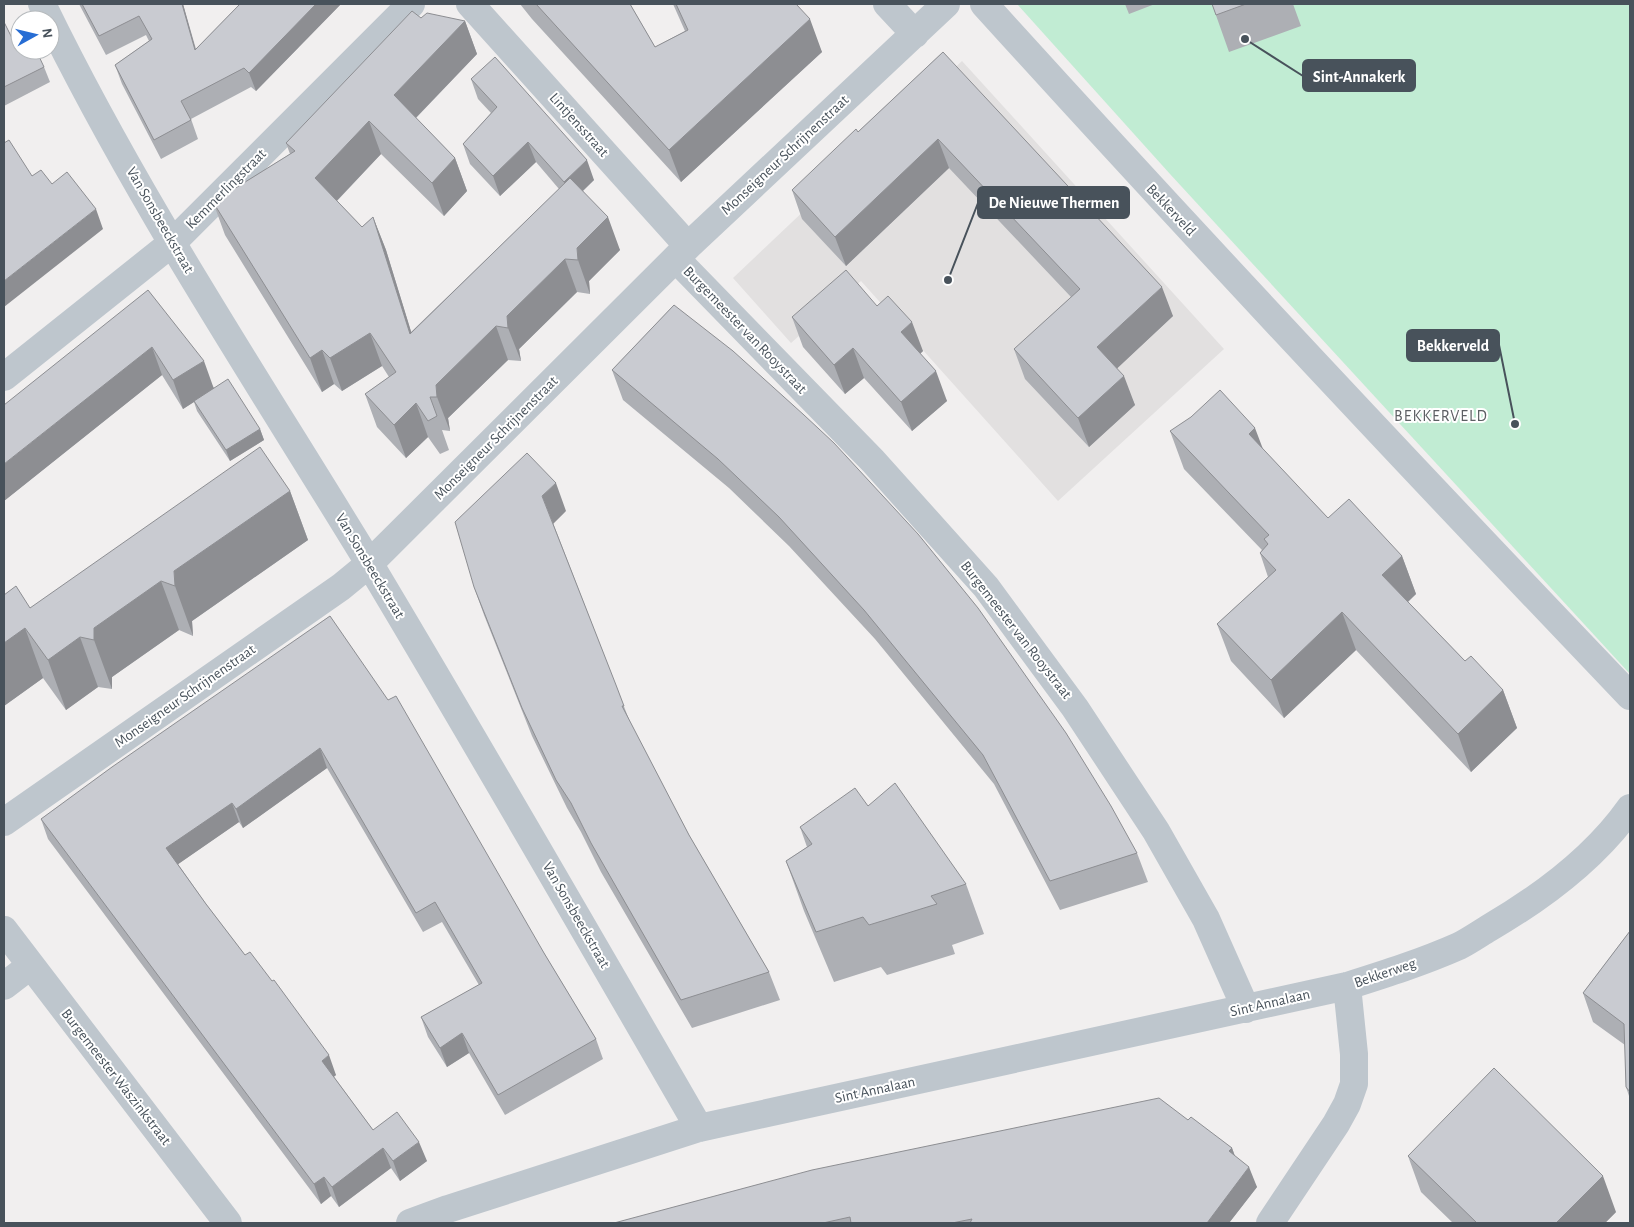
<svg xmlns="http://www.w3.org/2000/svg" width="1634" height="1227" font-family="'Alegreya Sans',sans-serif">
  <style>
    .education { fill: #e2e0e0 }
    .green { fill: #c1ecd3 }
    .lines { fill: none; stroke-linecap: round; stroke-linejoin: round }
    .minor { stroke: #bec6cd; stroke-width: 28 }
    .wall { fill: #adafb4 }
    .shaded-wall { fill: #8d8e92 }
    .building { fill: #c9cbd1; stroke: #8d8e92 }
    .labels { text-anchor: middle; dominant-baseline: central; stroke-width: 4; stroke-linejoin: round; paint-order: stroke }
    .street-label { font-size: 15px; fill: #48525b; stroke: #fff }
    .neighbourhood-label { font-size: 16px; letter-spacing: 1px; fill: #5c5f63; stroke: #fff }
    .leader { fill: none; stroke: #48525b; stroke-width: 2 }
    .callout-dot { fill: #48525b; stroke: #fff; stroke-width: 2 }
    .callout { fill: #48525b; stroke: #48525b; stroke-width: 2 }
    .callout-label { font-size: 16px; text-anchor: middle; font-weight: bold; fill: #fff }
  </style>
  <rect width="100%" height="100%" fill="#f1efef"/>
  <!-- education -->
  <path class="education" d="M962 61 1224 349 1058 501 861 281 791 343 733 278Z"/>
  <!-- green -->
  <path class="green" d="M1017 4H1630V674L1170 174Z"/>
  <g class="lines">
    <!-- minor -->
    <path class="minor" d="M42 4C136 198 257 379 369 563 481 750 590 939 699 1128
      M470 4 688 246
      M887 4 915 34
      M984 4C1196 238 1412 468 1630 696
      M676 259 873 461 986 587 1075 708 1156 831 1206 919 1246 1009
      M4 377 172 243 411 4
      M4 822 341 587 369 564 688 246 946 4
      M4 930 228 1223
      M4 986 30 966
      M410 1223 448 1209 699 1128 1347 986C1385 974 1423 962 1459 946 1469 941 1479 934 1489 928 1542 897 1594 859 1630 808
      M1270 1223 1336 1124 1347 1104 1354 1084V1054L1347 986"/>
  </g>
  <!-- wall -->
  <path class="wall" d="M79 4H183L196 49 240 4H341L256 91 251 87 191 119 198 139 161 159 122 84 115 65 149 41 146 35 106 55Z
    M520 4H630L655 47 685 31 673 4H796L822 52 681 182 532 19Z
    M1125 4H1155L1129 14Z
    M1212 4H1293L1301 26 1229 52Z
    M421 18 465 21 477 54 416 118 455 158 467 191 444 216 381 154 337 201 362 227 373 217 386 250 411 332 559 189 536 162 500 196 470 164 463 144 491 113 478 99 471 79 594 180 583 191 620 250 589 281 590 294 577 292 519 349 521 361 508 360 448 418 450 431 442 430 449 450 440 454 428 437 406 458 377 427 365 394 389 377 382 366 342 391 334 384 322 392 225 235 213 202 290 154 286 143Z
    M4 22 14 42 44 67 50 82 4 106Z
    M943 52 1173 316 1117 368 1135 405 1089 447 1025 379 1014 349 1071 297 949 168 846 266 802 219 792 190 858 132Z
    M148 290 214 388 260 429 264 440 230 461 197 411 194 402 183 409 162 375 4 501Z
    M674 305 1137 853 1148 882 1060 910 994 784 875 639 789 546 729 488 623 400 612 370Z
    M877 306 923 351 920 354 947 401 912 431 864 378 845 394 803 347 792 317Z
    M1170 431 1263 450 1328 518 1402 556 1416 594 1408 602 1465 661 1503 690 1517 728 1471 772 1356 650 1284 718 1231 661 1217 624 1268 577 1260 553 1262 550 1184 469Z
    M290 491 308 540 192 621 193 636 179 630 112 677V689L98 687 66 710 43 678 4 706V595L30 608Z
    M566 511 553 523 630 722 689 835 769 972 780 1000 692 1028 601 872 581 832 567 808 532 736 484 615 474 587Z
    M330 616 544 953 596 1039 603 1059 505 1115 469 1053 447 1067 428 1037 421 1017 479 985 442 922 423 932 327 768 243 828 239 822 178 864 206 904 336 1075 334 1077 373 1130 427 1161 400 1181 391 1168 339 1207 331 1196 321 1204 48 839 41 819Z
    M800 827 966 884 984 934 952 945 955 954 887 975 881 967 834 982 804 911 786 861 807 847Z
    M1630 931V1099L1626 1087 1625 1045 1593 1022 1583 993Z
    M1188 1120 1232 1148 1235 1156 1257 1187 1229 1223H614Z
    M1408 1156 1616 1212 1605 1223H1453L1421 1192Z"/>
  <!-- shaded-wall -->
  <path class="shaded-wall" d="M182 4H183L201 69 195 50Z
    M316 4H341L256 91 249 73Z
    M810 19 822 52 681 182 669 150Z
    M465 21 477 54 406 128 394 95Z
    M369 121 381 154 327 211 315 178Z
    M938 139 949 168 846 266 835 237Z
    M528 142 536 162 500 196 493 176Z
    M455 158 467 191 444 216 432 183Z
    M587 160 594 180 571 202 564 182Z
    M96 209 103 229 4 307V281Z
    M373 217 386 250 422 367 410 334Z
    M608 217 620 250 589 281 590 294 578 260 577 248Z
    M565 259 577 292 519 349 521 361 508 328 507 316Z
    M1162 287 1173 316 1108 377 1097 347Z
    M912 322 923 351 912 361 901 332Z
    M496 326 508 360 448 418 450 431 437 397 436 385Z
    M370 333 382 366 342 391 330 358Z
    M152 347 162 375 4 501V464Z
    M853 348 864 378 845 394 834 365Z
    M322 350 334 384 322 392 310 358Z
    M204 361 214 389 183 409 173 380Z
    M936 371 947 401 912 431 901 402Z
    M1124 376 1135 405 1089 447 1078 418Z
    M416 403 428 437 406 458 394 425Z
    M1255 428 1269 465 1249 434Z
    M260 429 264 440 230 461 226 450Z
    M556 483 566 511 553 524 542 496Z
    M290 491 308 540 192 621 193 636 175 586 174 571Z
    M1402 556 1416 594 1396 613 1382 575Z
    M161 581 179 630 112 677V689L94 640V628Z
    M1342 612 1356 650 1284 718 1271 680Z
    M25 628 43 678 4 706V643Z
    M80 637 98 687 66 710 48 660Z
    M1503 690 1517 728 1471 772 1458 734Z
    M320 748 327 768 243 828 236 809Z
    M232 803 239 822 174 867 166 848Z
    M462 1033 469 1053 447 1067 440 1048Z
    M329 1055 336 1075 329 1080 322 1061Z
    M419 1142 427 1161 400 1181 393 1161Z
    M383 1148 391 1168 339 1207 332 1187Z
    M1232 1148 1239 1168 1229 1151Z
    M1249 1167 1257 1187 1229 1223H1207Z
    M1603 1176 1616 1212 1605 1223H1556Z
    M324 1177 331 1196 321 1204 314 1184Z"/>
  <!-- building -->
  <path class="building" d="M82 4H182L195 50 240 4H316L249 73 244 68 181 101 191 120 154 140 115 65 152 39 139 16 99 36Z
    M536 4H630L655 47 688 30 676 4H796L810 19 669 150Z
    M1212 4H1246L1216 15Z
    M412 11 421 18 427 13 465 21 394 95 455 158 432 183 369 121 315 178 362 227 373 217 410 334 570 178 608 217 577 248 578 260 565 259 507 316 508 328 496 326 436 385 437 397H430L437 416 428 421 416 403 394 425 365 394 396 372 370 333 330 358 322 350 310 358 213 202 295 151 286 143Z
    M4 22 14 42 20 39V50H36L44 67 4 87Z
    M943 52 1162 287 1097 347 1124 376 1078 418 1014 349 1080 289 938 139 835 237 792 190 856 129 858 132Z
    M495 57 587 160 564 182 528 142 493 176 463 144 497 107 471 79Z
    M9 140 32 176 41 170 52 184 67 172 96 209 4 281V143Z
    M846 270 877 306 888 296 912 322 901 332 936 371 901 402 853 348 834 365 792 317Z
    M148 290 204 361 173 380 152 347 4 464V405Z
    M674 305 733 351 804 415 834 443 918 534 978 608 1066 733 1111 806 1137 853 1050 881 983 755 864 610 779 517 718 459 612 370Z
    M228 379 260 429 226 450 194 401Z
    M1220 390 1255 428 1249 434 1328 518 1349 499 1402 556 1382 575 1465 661 1471 656 1503 690 1458 734 1342 612 1271 680 1217 624 1276 570 1260 553 1268 544 1264 539 1269 535 1170 431 1191 417Z
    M260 447 290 491 174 571 175 586 161 581 94 628V640L80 637 48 660 25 628 4 643V595L16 586 30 608Z
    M527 453 556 483 542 496 616 685 624 706H622L689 835 769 972 681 1000 591 843 571 803 556 780 522 708 474 587 455 522Z
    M330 616 388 700 396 696 544 953 596 1039 498 1095 462 1033 440 1048 421 1017 482 983 435 902 416 913 320 748 236 809 232 803 166 848 206 904 245 955 250 952 272 981 274 980 329 1055 322 1061 373 1130 397 1112 419 1142 393 1161 383 1148 332 1187 324 1177 314 1184 41 819 112 767Z
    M895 783 966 884 931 896 937 904 869 925 863 917 816 932 786 861 812 844 800 827 855 788 868 806Z
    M1630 931V1092L1626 1087 1624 1024 1583 993Z
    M1494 1068 1603 1176 1556 1223H1477L1408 1156Z
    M1159 1098 1188 1120 1191 1117 1232 1148 1229 1151 1249 1167 1207 1223H970L972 1219 952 1223H851L850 1217 823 1223H614L812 1170Z"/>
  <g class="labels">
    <!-- street labels -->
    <g class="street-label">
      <text transform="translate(579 125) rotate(48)">Lintjensstraat</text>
      <text transform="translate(785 155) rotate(-43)">Monseigneur Schrijnenstraat</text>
      <text transform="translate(226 189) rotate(-45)">Kemmerlingstraat</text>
      <text transform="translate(1171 210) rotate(47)">Bekkerveld</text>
      <text transform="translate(160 220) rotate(60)">Van Sonsbeeckstraat</text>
      <text transform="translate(745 330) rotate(46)">Burgemeester van Rooystraat</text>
      <text transform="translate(496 438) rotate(-45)">Monseigneur Schrijnenstraat</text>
      <text transform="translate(370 566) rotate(59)">Van Sonsbeeckstraat</text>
      <text transform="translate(1016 630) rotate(52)">Burgemeester van Rooystraat</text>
      <text transform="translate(185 696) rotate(-35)">Monseigneur Schrijnenstraat</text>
      <text transform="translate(576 915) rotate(60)">Van Sonsbeeckstraat</text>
      <text transform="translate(1385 973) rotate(-19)">Bekkerweg</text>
      <text transform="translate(1270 1003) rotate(-13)">Sint Annalaan</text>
      <text transform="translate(116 1077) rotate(52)">Burgemeester Waszinkstraat</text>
      <text transform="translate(875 1090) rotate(-12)">Sint Annalaan</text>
    </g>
    <!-- neighbourhood labels -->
    <g class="neighbourhood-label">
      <text x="1441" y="416">BEKKERVELD</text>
    </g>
  </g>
  <!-- callouts -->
  <path class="leader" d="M1245 39L1303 76M948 280L978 203M1515 424L1499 345"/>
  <g class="callout-dot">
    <circle cx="1245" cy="39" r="5"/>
    <circle cx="948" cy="280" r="5"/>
    <circle cx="1515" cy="424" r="5"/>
  </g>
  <g class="callout">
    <rect x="1303" y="60" width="112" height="31" rx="5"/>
    <rect x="978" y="187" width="151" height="31" rx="5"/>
    <rect x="1407" y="330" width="92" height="31" rx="5"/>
  </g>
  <g class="callout-label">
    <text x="1359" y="82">Sint-Annakerk</text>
    <text x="1054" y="208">De Nieuwe Thermen</text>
    <text x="1453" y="351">Bekkerveld</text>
  </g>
  <!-- border -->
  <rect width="1634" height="1227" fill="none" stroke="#48525b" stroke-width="10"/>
  <!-- north arrow -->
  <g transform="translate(35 35) rotate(82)"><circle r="24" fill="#ffffff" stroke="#b6babd"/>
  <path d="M0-4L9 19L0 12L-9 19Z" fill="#276dd4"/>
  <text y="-8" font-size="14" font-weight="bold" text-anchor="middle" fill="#48525b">N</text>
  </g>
</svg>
